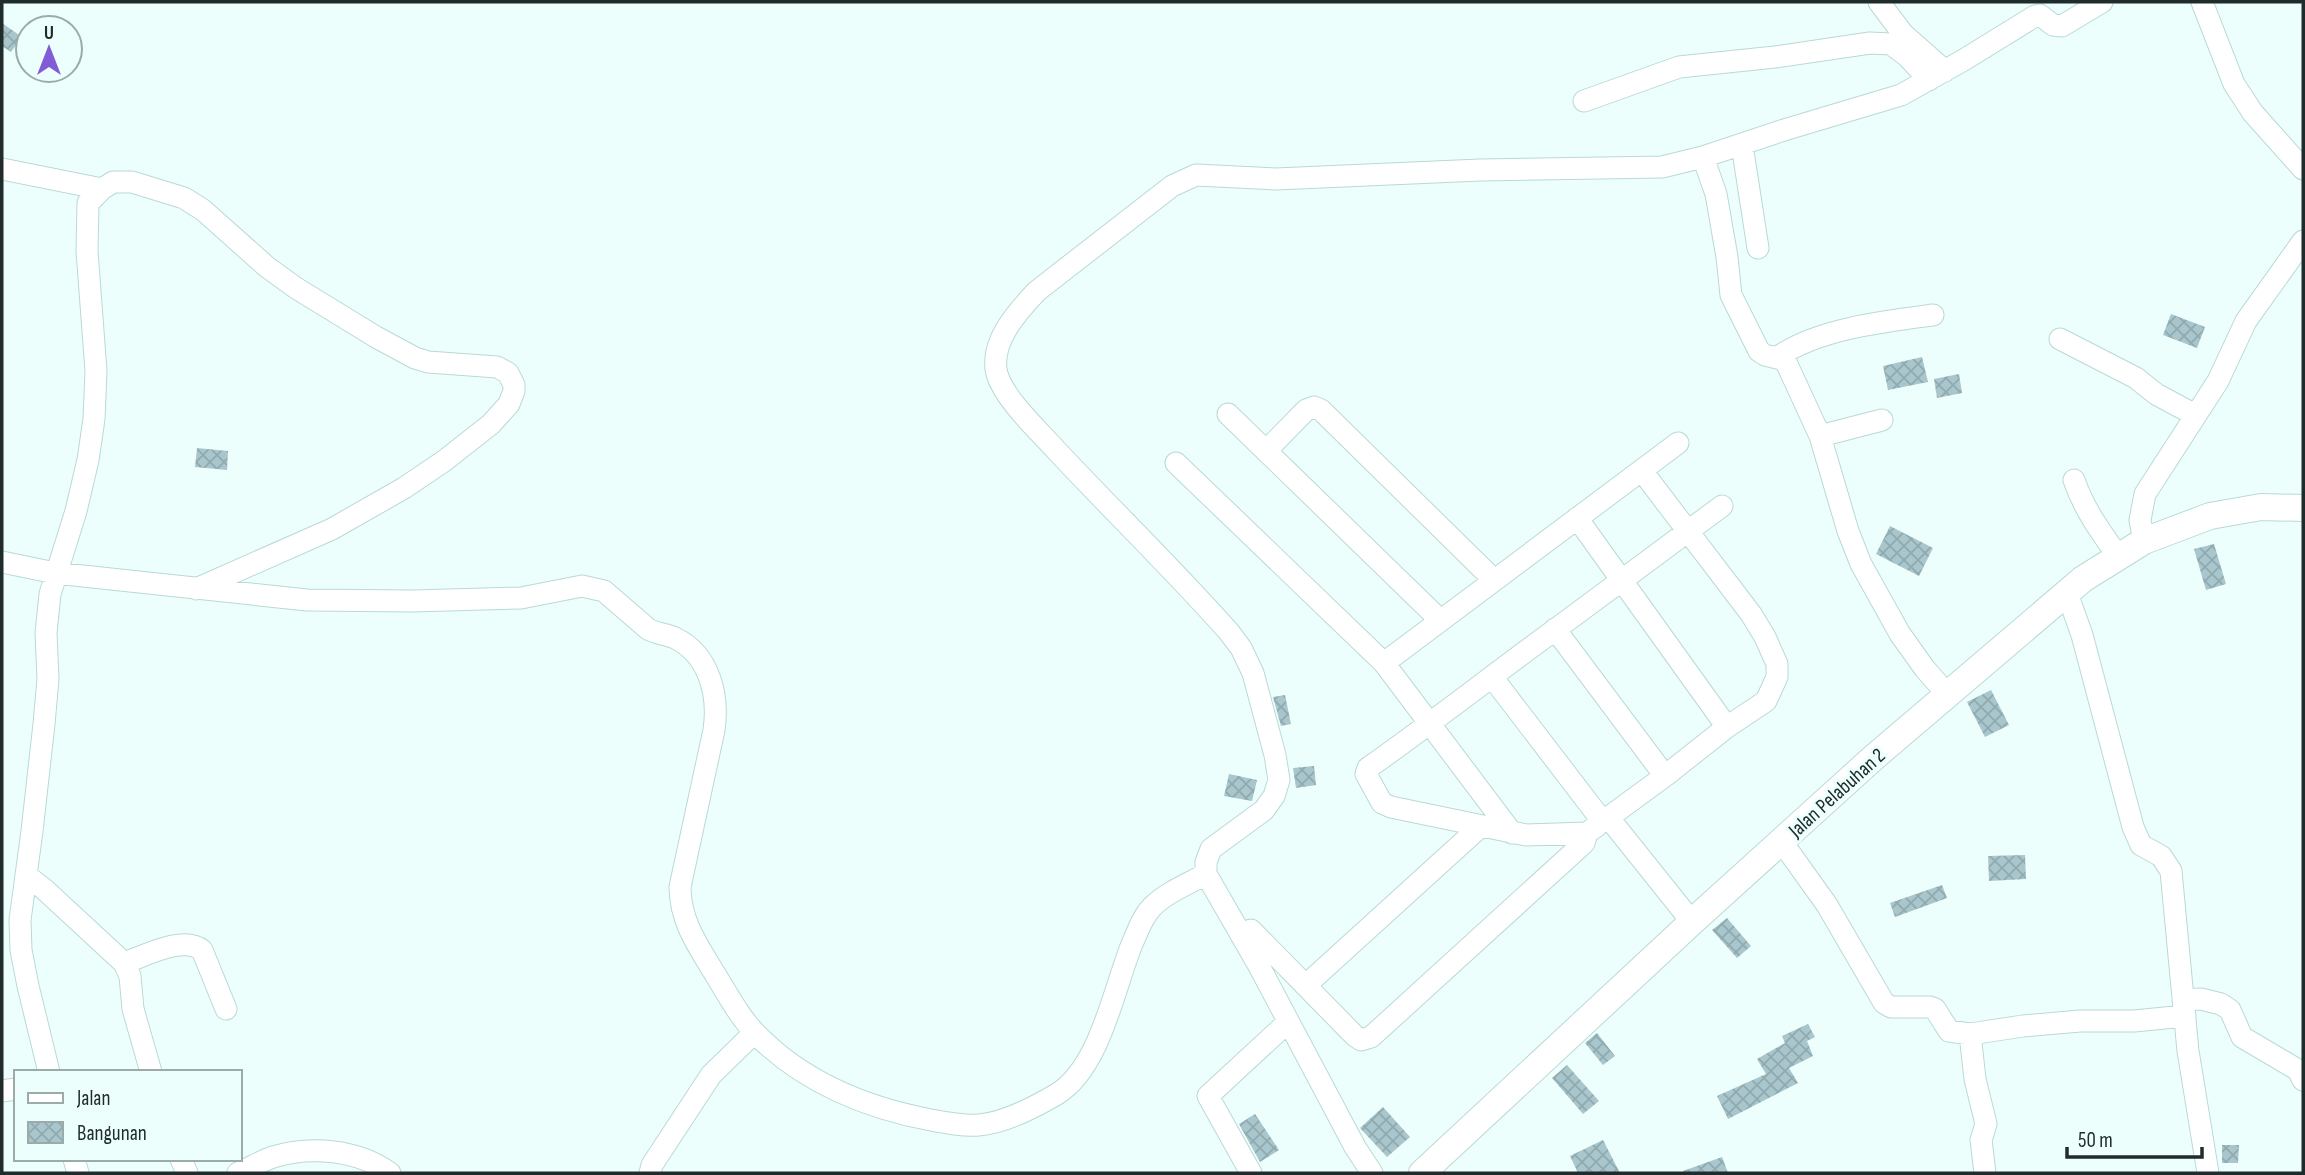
<svg xmlns="http://www.w3.org/2000/svg" width="2305" height="1175" font-family="'Sofia Sans Condensed',sans-serif">
  <style>
    .building { fill: url(#building-cross-hatch) }
    .lines { fill: none; stroke-linecap: round; stroke-linejoin: round }
    .minor-casing { stroke: #b9d9d6; stroke-width: 23 }
    .major-casing { stroke: #b9d9d6; stroke-width: 28 }
    .minor { stroke: #fff; stroke-width: 21 }
    .major { stroke: #fff; stroke-width: 26 }
    .labels { text-anchor: middle; dominant-baseline: central; stroke-width: 6; stroke-linejoin: round; paint-order: stroke }
    .street-label { font-size: 21px; fill: #202c2b; stroke: #ecfffd }
  </style>
  <defs>
    <pattern id="building-cross-hatch" width="8" height="8" patternUnits="userSpaceOnUse" patternTransform="scale(1.75)"><rect width="8" height="8" fill="#a8c6cc"/><path d="M0 0l8 8M0 8l8-8" fill="none" stroke="#90aaaf"/></pattern>
  </defs>
  <rect width="100%" height="100%" fill="#ecfffd"/>
  <!-- building -->
  <path class="building" d="M2 23 22 37 11 52 2 46Z
    M2171 314 2205 327 2197 348 2163 335Z
    M1922 357 1928 382 1888 390 1883 366Z
    M1959 374 1962 393 1937 398 1934 379Z
    M197 448 228 451 227 470 195 467Z
    M1890 526 1933 548 1919 576 1876 554Z
    M2214 544 2226 584 2206 590 2194 549Z
    M1991 690 2009 725 1985 737 1967 702Z
    M1285 695 1291 724 1281 726 1273 697Z
    M1314 766 1316 785 1296 788 1293 768Z
    M1229 774 1257 780 1252 801 1224 796Z
    M2025 855 2026 879 1989 881 1988 856Z
    M1942 885 1947 898 1895 917 1890 903Z
    M1727 918 1751 946 1737 958 1712 930Z
    M1808 1024 1815 1037 1807 1041 1813 1056 1789 1068 1798 1083 1728 1119 1717 1096 1766 1074 1757 1059 1785 1043 1782 1036Z
    M1597 1033 1615 1056 1603 1065 1585 1043Z
    M1567 1065 1599 1101 1583 1114 1552 1078Z
    M1383 1107 1410 1137 1387 1157 1360 1128Z
    M1255 1114 1279 1150 1260 1162 1239 1124Z
    M1603 1140 1620 1173H1578L1570 1156Z
    M2222 1145H2239L2238 1163H2222Z
    M1722 1157 1728 1173H1683V1171Z"/>
  <g class="lines">
    <!-- minor casing -->
    <g class="minor-casing">
      <path id="minor" d="M1879 2 1903 34 1945 71
        M2202 2 2234 84 2253 113 2303 169
        M1584 101 1679 67 1775 57 1870 43 1891 44 1907 56 1929 80
        M1742 145 1758 248
        M1703 157 1716 194 1727 257 1731 295 1759 351 1765 355 1785 360 1820 436
        M2 169 102 189
        M2060 339 2136 378 2156 394 2195 415
        M1778 357C1817 329 1886 321 1933 315
        M1228 414 1440 620
        M1882 420 1820 436 1848 531 1861 564 1900 634 1925 669 1947 694
        M1266 451 1306 410 1314 407 1321 410 1494 580
        M1176 463 1384 663
        M1642 471 1751 614 1765 637 1777 664V677L1766 701 1727 727 1665 776 1587 833 1526 835 1391 807 1382 803 1366 774 1368 768C1432 723 1493 675 1556 629 1611 588 1667 547 1722 506
        M2074 480C2084 509 2100 531 2118 556
        M1577 518 1727 727
        M2144 541 2140 520 2145 494 2218 381 2246 321 2303 241
        M2 562 55 573 307 600 413 601 521 598 582 586 604 591 648 629C657 634 666 634 675 638 710 655 719 696 714 730L680 887C680 921 698 946 715 974 728 995 740 1018 757 1035 803 1082 867 1108 931 1120 947 1123 963 1126 979 1125 1005 1123 1035 1107 1057 1094 1100 1068 1114 988 1132 944 1138 931 1142 917 1152 907 1167 892 1188 884 1206 874
        M2067 593 2082 635 2133 827 2141 845 2161 856 2171 871 2188 1051 2208 1173
        M1555 629 1665 776
        M1492 677 1603 822
        M1608 817 1692 922
        M1512 833 1384 663 1678 443
        M1782 842 1827 905 1884 1003 1891 1007H1930L1935 1009 1949 1031 1970 1034 1975 1079 1986 1124 1981 1140 1985 1173
        M26 875 44 889 124 963 130 976 133 1009 151 1072
        M1251 930 1355 1036 1361 1040 1371 1037 1584 843 1587 833
        M124 963C145 956 183 935 202 950L226 1009
        M1306 985 1481 826
        M2183 1000 2201 999 2221 1004 2230 1010 2242 1037 2298 1070 2303 1080
        M1970 1034 2023 1026 2080 1021H2134L2185 1016
        M49 1072 28 986 21 950 20 920 32 831 44 724 48 679 46 633 50 594 76 511 88 460 94 419 96 371 87 251 88 203 102 189 113 182H132L184 198 203 210 267 267 296 288 376 337 415 358 428 362 497 367 508 373 514 385V391L509 404 491 424 444 461 404 488 332 529 196 589
        M2 1091 16 1089
        M74 1159 78 1173
        M181 1159 187 1173
        M238 1173C250 1168 261 1161 273 1157 311 1145 358 1150 390 1173
        M650 1173 652 1165 711 1075 754 1033
        M1251 1173 1208 1096 1288 1022
        M1372 1173 1355 1147 1259 966 1206 874V862L1211 849 1264 810 1274 796 1279 780 1275 755 1253 673 1241 648 1229 632C1173 569 1113 511 1056 450 1038 430 1005 400 997 374 989 343 1017 312 1037 291L1172 186 1196 175 1276 179 1480 170 1662 167 1703 157 1784 130 1901 95 1962 61 2035 16 2040 15 2053 25 2062 26 2102 2"/>
    </g>
    <!-- major casing -->
    <g class="major-casing">
      <path id="major" d="M1422 1173 1692 922 1872 759 2083 579 2144 541 2210 516 2261 507 2303 508"/>
    </g>
    <!-- minor -->
    <use href="#minor" class="minor"/>
    <!-- major -->
    <use href="#major" class="major"/>
  </g>
  <g class="labels">
    <!-- street labels -->
    <g class="street-label">
      <text transform="translate(1837 793) rotate(-42)">Jalan Pelabuhan 2</text>
    </g>
  </g>
  <!-- border -->
  <rect width="2305" height="1175" fill="none" stroke="#202c2b" stroke-width="7"/>
  <!-- legend -->
  <rect x="14" y="1070" width="228" height="91" fill="#ecfffd" stroke="#9aaba9" stroke-width="2"/>
  <rect x="28" y="1093" width="35" height="10" fill="#ffffff" stroke="#9aaba9" stroke-width="2"/>
  <text x="77" y="1105" font-size="21" fill="#202c2b">Jalan</text>
  <rect x="28" y="1122" width="35" height="21" fill="url(#building-cross-hatch)" stroke="#9aaba9" stroke-width="2"/>
  <text x="77" y="1140" font-size="21" fill="#202c2b">Bangunan</text>
  <!-- north arrow -->
  <g transform="translate(49 49)"><circle r="33" fill="#ecfffd" stroke="#9aaba9" stroke-width="2"/>
  <path d="M0-5L12 26L0 18L-12 26Z" fill="#815cd6"/>
  <text y="-10" font-size="19" font-weight="bold" text-anchor="middle" fill="#202c2b">U</text>
  </g>
  <!-- scale -->
  <path d="M2067 1147v10h135v-10" fill="none" stroke="#202c2b" stroke-width="3.5"/>
  <text x="2078" y="1147" font-size="21" fill="#202c2b" stroke="#ecfffd" stroke-width="5" paint-order="stroke">50 m</text>
</svg>
